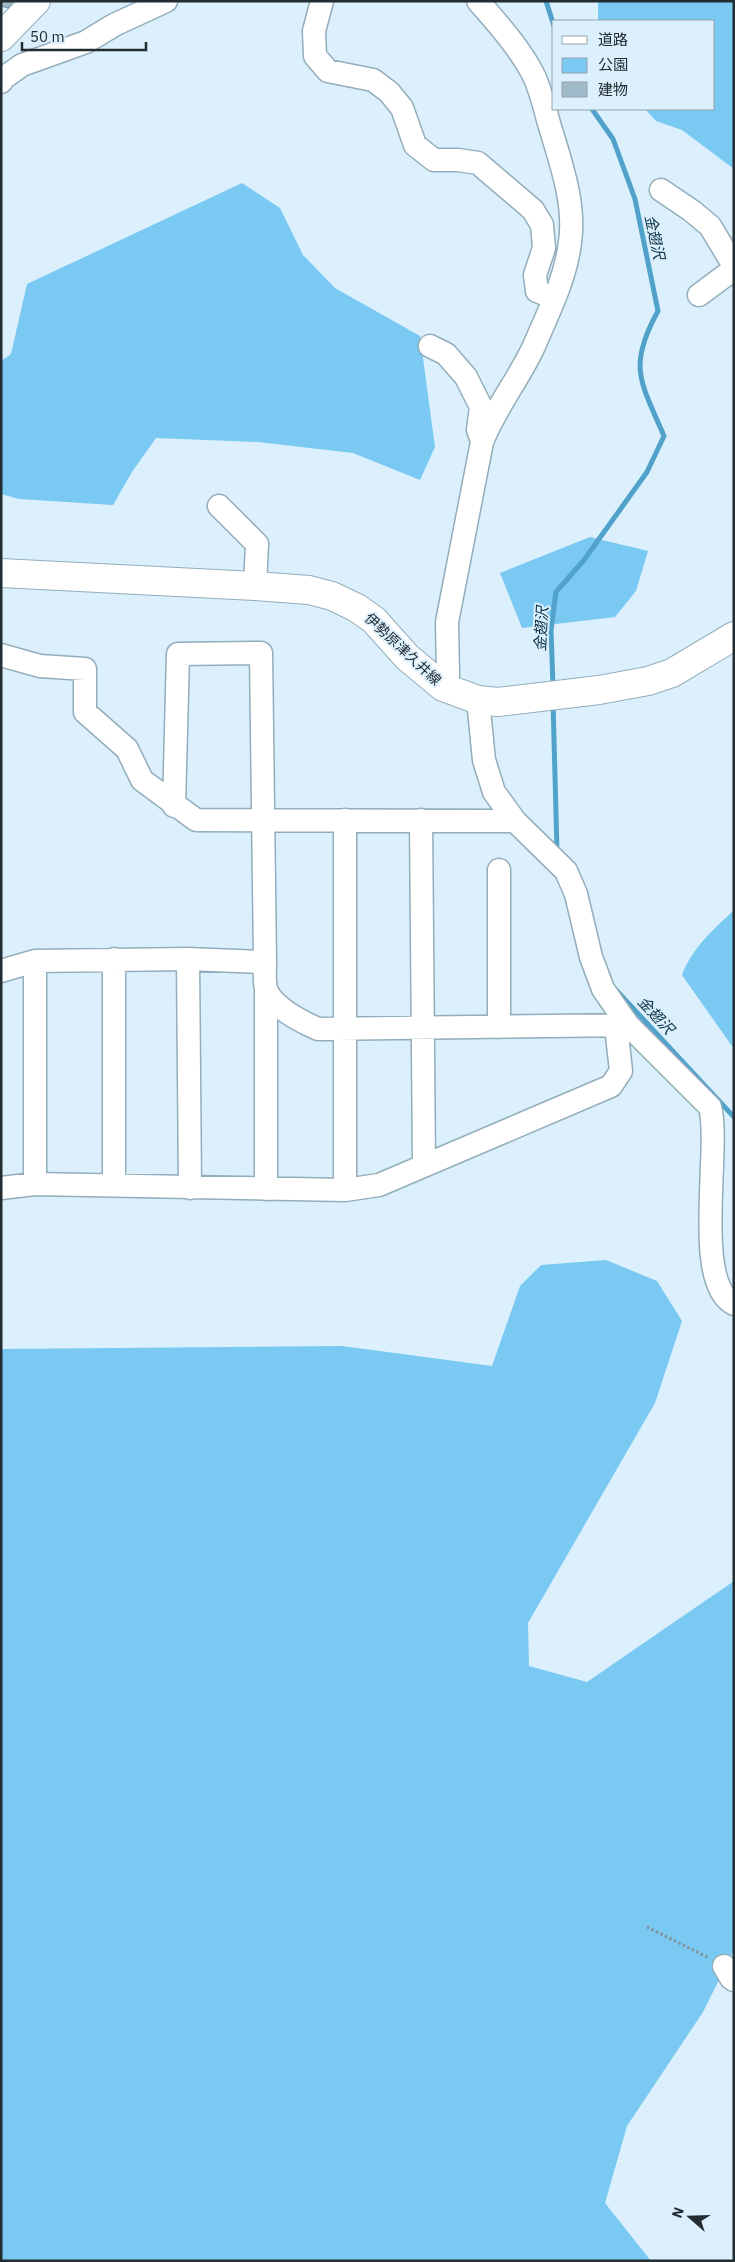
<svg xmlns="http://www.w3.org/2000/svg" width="735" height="2262" font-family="'IBM Plex Sans','Noto Sans JP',sans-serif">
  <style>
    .green { fill: #79c9f3 }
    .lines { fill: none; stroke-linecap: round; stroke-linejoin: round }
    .stream { stroke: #50a2cb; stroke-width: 5 }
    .building { fill: #a1bac9; stroke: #778f9d }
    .minor-casing { stroke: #93adbb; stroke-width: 25 }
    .major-casing { stroke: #93adbb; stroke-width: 30 }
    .path { stroke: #82929a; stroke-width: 3; stroke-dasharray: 2.5 2.5; stroke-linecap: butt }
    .minor { stroke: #fff; stroke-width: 22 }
    .major { stroke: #fff; stroke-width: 28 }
    .labels { text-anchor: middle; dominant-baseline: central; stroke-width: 4; stroke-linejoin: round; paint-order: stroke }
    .street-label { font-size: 14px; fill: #222c31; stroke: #dbf0fc }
    .water-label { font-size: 15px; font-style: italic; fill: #092f40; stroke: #dbf0fc }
  </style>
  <rect width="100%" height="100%" fill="#dbf0fc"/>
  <!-- green -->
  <path class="green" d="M598 1H734V169L682 130 656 121 645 109H714V21H598Z
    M242 183 280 208 303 255 335 288 420 336 435 447 420 480 353 453 258 442 156 438 132 472 113 505 19 499 1 494V361L11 354 27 284Z
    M590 537 648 551 636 591 615 617 522 628 500 573Z
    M734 910V1049L682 975C692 948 713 930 734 910Z
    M606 1260 657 1281 682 1321 655 1403 528 1623 529 1666 587 1682 734 1581V1950L703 2012 627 2126 605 2203 651 2261H1V1349L342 1346 492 1366 520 1286 541 1265Z"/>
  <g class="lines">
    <!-- stream -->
    <path class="stream" d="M546 1 554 26
      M553 686 551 630 556 592 584 560 647 472 664 436C641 382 627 367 658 311L635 199 613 139 592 109
      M553 702 557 851
      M617 991 734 1117"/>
  </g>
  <!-- building -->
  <path class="building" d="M1 1H13L8 8 1 6Z"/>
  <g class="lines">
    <!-- minor casing -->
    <g class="minor-casing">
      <path id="minor" d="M322 1 314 31 315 56 328 71 373 80 389 92 402 108 415 145 434 160H458L478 163 533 210 542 225 544 248 535 275 537 291 554 298
        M1 82 5 77 22 65 86 42 114 25 166 1
        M661 190 692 211 710 226 734 266
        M699 295 734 269
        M430 346 446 354 466 377 481 407 478 430 481 438
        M219 506 257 544 255 586
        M1 655 40 666 85 669V712L127 749 142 780 196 820 515 821
        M443 687 448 675 447 622 482 442C495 408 519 379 534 346 548 313 566 278 570 242 576 202 559 158 548 120 544 105 540 88 533 74 519 47 497 23 478 1
        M478 700 484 760 494 792 515 821 566 871 576 894 591 957 603 989 628 1025 710 1107C721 1149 692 1283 734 1304
        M174 806 178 654 261 653 265 962C265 970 264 981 266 989 272 1007 302 1022 318 1029L628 1025
        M421 820 424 1165
        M499 870V1027
        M114 959V1185
        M188 959 190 1188
        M1 971 35 961 188 959 265 962
        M35 1184V961
        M1 1188 35 1184 345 1190 379 1185 611 1086 621 1071 616 1026
        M266 1189V990
        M345 1190V820
        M724 1966 731 1978 734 1980"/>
    </g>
    <!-- major casing -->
    <g class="major-casing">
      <path id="major" d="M1 37 36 1
        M1 573 255 586 309 590 332 596 357 608 374 620 407 657 443 687 478 700 498 702 599 690 648 681 672 673 734 636"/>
    </g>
    <!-- path -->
    <path class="path" d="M647 1927 709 1958"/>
    <!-- minor -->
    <use href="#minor" class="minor"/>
    <!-- major -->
    <use href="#major" class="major"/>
  </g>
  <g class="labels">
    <!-- street labels -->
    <g class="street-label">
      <text transform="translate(403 649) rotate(43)">伊勢原津久井線</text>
    </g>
    <!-- water labels -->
    <g class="water-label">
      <text transform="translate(655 237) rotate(78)">金翅沢</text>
      <text transform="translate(541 629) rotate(-87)">金翅沢</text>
      <text transform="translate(656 1015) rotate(47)">金翅沢</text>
    </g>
  </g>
  <!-- border -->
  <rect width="735" height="2262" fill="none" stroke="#222c31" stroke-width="5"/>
  <!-- legend -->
  <rect x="552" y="20" width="162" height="90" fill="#dbf0fc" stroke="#91a2ab"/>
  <rect x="562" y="36" width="25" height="8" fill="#ffffff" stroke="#91a2ab"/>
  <text x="598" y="45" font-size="15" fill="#222c31">道路</text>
  <rect x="562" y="58" width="25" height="15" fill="#79c9f3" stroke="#91a2ab"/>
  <text x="598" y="70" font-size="15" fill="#222c31">公園</text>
  <rect x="562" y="82" width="25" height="15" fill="#a1bac9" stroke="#91a2ab"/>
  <text x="598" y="95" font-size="15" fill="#222c31">建物</text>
  <!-- north arrow -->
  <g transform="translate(690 2217) rotate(290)" stroke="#dbf0fc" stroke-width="4" paint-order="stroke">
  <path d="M0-4L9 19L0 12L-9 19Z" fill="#222c31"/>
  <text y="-8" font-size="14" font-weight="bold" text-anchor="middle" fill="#222c31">N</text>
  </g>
  <!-- scale -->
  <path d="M22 42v8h124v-8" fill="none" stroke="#222c31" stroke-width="2.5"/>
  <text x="30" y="42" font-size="15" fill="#222c31" stroke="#dbf0fc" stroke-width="4" paint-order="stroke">50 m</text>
</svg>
